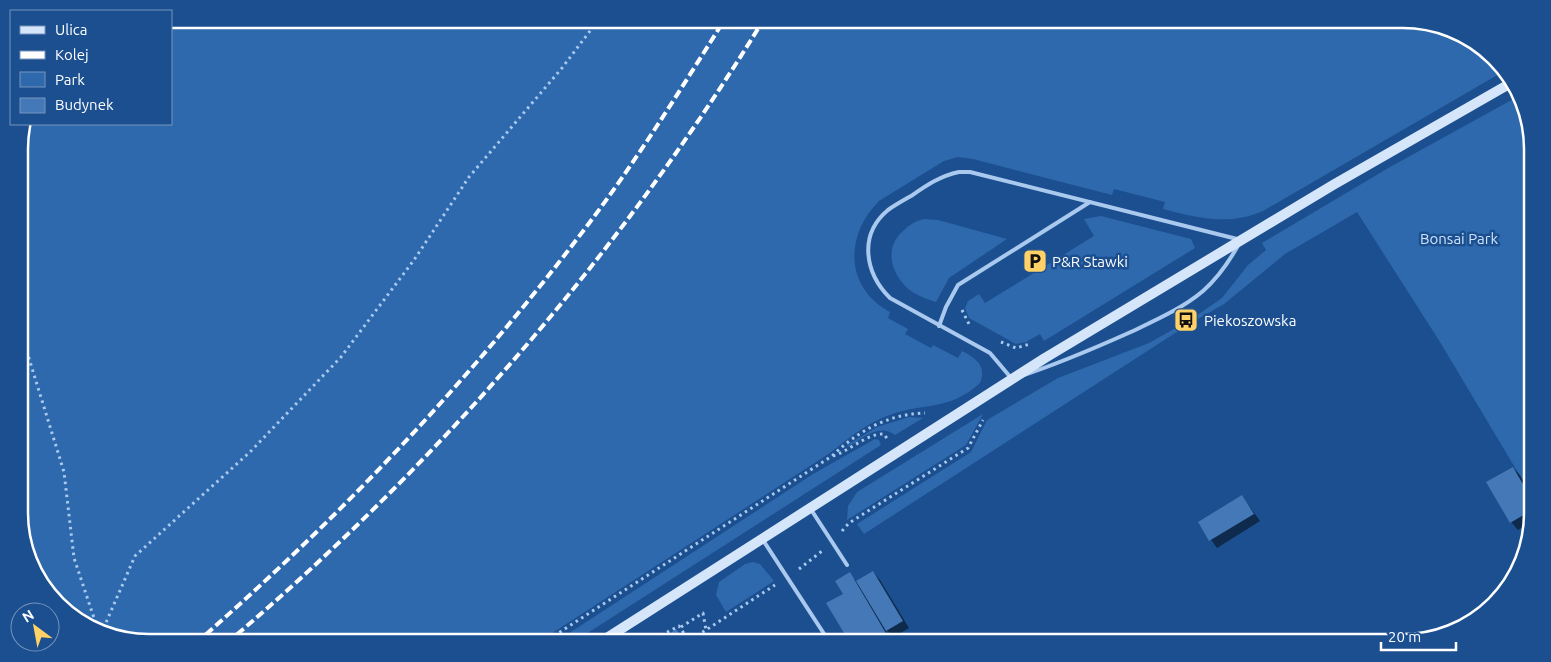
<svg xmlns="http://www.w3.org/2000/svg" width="1551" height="662" font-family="Ubuntu,sans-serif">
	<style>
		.green { fill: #2e69ad }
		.shadow { fill: #0007 }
		.building { fill: #4478b7 }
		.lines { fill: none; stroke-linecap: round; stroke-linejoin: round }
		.path { stroke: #a9c9ee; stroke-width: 3; stroke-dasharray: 2.5 4; stroke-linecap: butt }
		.lane { stroke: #a9c9ee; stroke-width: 4 }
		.secondary { stroke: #d6e6fa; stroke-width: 10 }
		.rail { stroke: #fff; stroke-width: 4; stroke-dasharray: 9 4; stroke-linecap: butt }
		.labels { text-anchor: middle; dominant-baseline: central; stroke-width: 5; stroke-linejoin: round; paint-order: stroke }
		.park-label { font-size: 15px; fill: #cfe3fa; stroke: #1b4f8f }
		.poi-label { font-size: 15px; fill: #fff; stroke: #1b4f8f; text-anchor: start }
		.rim { fill: none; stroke: #fff; stroke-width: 2.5 }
	</style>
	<rect width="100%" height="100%" fill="#1b4f8f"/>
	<g class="green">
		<path d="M 171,19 L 1402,19 L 1452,29 L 1506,70 L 1263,211 C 1229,226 1199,218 1163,209 L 1165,202 L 1114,189 L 1112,195 L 973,159 L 958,157 L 944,161 L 879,201 C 845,235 844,287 890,312 L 888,318 L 908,329 L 905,334 L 931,348 L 933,345 L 958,358 L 962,351 C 976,358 987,366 980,383 C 949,412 921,402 887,416 C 866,424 847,439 830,453 L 537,643 L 149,643 L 99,633 L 46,593 L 20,530 L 19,140 L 23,124 L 171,124 Z"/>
		<path d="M 1517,97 L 1531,132 L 1532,496 L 1440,342 L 1357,212 L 1285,254 L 1224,304 L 1198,319 L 1196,316 L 1222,298 L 1248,265 L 1266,250 L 1262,243 L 1390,167 Z"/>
		<path d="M 1101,216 L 1191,239 L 1195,248 L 1044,341 L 1040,334 L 1026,342 L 1016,344 L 969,318 L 965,308 L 968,301 L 979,294 L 985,303 L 1094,236 L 1084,219 Z"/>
		<path d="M 924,219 L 938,220 L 1007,239 L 949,278 L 936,302 C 929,300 921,297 914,293 C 894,280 882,252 901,233 C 908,226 914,221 924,219 Z"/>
		<path d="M 1181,325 L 1183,328 L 864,534 L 857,524 L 971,452 L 987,420 L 1058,378 L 1149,343 Z"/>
		<path d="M 983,414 L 966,445 L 847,520 L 848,506 L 857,492 Z"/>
		<path d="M 909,417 L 923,418 L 895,435 C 879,423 863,438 848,447 L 847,445 L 877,427 Z"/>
		<path d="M 875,439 L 879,440 L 881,445 L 572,643 L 554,643 L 813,474 Z"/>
		<path d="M 753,562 L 760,564 L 774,581 L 726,612 L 716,595 L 719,582 L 745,564 Z"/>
	</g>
	<g class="shadow">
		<path d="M 1327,19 L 1341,19 L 1331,24 Z"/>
		<path d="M 1513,468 L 1520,475 L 1532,497 L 1530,523 L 1518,530 L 1511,522 Z"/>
		<path d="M 1242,496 L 1260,521 L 1217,548 L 1199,523 Z"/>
		<path d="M 873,572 L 880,580 L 909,628 L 894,637 L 886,630 L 892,643 L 851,643 L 828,604 L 845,594 L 849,574 L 857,582 Z"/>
		<path d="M 676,631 L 681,637 L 670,643 L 665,638 Z"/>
	</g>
	<g class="building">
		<path d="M 1513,467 L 1532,500 L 1532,510 L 1510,523 L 1486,482 Z"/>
		<path d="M 1242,495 L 1254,514 L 1209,541 L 1198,522 Z"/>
		<path d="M 873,571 L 903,621 L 886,631 L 856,581 Z"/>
		<path d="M 850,572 L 887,635 L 873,643 L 850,643 L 826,603 L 843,594 L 835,581 Z"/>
		<path d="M 676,629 L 679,633 L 666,641 L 664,638 Z"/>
	</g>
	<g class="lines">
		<g class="path">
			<path d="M 962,310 L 969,324"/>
			<path d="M 19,326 L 64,472 L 74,558 L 99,633"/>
			<path d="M 1001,342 L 1016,348 L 1030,344"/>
			<path d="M 833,456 C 849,451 868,433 884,434 L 888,440"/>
			<path d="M 842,531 L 849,523 L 968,448 L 983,420"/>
			<path d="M 799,569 L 822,551"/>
			<path d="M 681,627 L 703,613 L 706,630"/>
			<path d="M 101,634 L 135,556 L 250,452 L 341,357 L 414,260 L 469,177 L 562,68 L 599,19"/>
			<path d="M 659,641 L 660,636 L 679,626 L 689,641"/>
			<path d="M 543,643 L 832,456 C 858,431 888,414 925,413"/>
			<path d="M 655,643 L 659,641 L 661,643"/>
			<path d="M 686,643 L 775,585"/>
		</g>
		<g class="lane">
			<path d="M 959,172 L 970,172 L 1241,240 C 1231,259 1220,276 1203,291 C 1183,308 1156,320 1133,331 C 1093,349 1053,366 1012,379 L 990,353 L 890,298 C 865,273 858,235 888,210 C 895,205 904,200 911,196 C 927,185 940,176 959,172 Z"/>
			<path d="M 939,326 L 946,307 L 958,285 L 1090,202"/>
			<path d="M 810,508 L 847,565"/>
			<path d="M 763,540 L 830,643"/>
		</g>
		<path class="secondary" d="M 599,643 L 1045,358 L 1333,185 L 1511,83"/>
		<g class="rail">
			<path d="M 196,643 C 344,514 472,378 590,222 C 639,157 682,87 725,19"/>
			<path d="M 227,643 C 436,466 621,253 764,19"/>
		</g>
	</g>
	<defs>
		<g id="parking-square" transform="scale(1.25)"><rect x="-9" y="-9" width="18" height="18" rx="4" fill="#ffd166" stroke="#1b4f8f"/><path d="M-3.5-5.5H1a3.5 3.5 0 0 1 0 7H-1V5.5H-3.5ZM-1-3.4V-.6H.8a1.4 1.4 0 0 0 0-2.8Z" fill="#111"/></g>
		<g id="bus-square" transform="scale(1.25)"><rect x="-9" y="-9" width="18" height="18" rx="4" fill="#ffd166" stroke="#1b4f8f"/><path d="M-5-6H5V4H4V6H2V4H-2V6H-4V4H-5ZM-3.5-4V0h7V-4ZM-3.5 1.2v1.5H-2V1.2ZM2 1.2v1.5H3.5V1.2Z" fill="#111"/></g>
	</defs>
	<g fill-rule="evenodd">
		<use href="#parking-square" x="1035" y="261"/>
		<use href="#bus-square" x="1186" y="320"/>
	</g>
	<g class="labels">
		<g class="park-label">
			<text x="1459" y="238">Bonsai Park</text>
		</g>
		<g class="poi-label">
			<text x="1052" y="261">P&amp;R Stawki</text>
			<text x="1204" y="320">Piekoszowska</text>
		</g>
	</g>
	<path d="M0 0H1551V662H0ZM149 28H1403A121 121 0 0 1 1524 149V513A121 121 0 0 1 1403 634H149A121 121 0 0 1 28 513V149A121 121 0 0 1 149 28Z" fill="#1b4f8f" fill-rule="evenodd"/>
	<path class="rim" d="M149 28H1403A121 121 0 0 1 1524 149V513A121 121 0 0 1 1403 634H149A121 121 0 0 1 28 513V149A121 121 0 0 1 149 28Z"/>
	<rect x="10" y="10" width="162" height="115" fill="#1b4f8f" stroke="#7695bc"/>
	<rect x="20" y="26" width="25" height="8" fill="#d6e6fa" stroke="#7695bc"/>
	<text x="55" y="35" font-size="15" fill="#ffffff">Ulica</text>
	<rect x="20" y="51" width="25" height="8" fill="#ffffff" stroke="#7695bc"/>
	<text x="55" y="60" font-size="15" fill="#ffffff">Kolej</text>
	<rect x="20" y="72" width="25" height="15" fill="#2e69ad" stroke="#7695bc"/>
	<text x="55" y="85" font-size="15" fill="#ffffff">Park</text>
	<rect x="20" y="98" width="25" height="15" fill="#4478b7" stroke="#7695bc"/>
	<text x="55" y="110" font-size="15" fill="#ffffff">Budynek</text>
	<g transform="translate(35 627) rotate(328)"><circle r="24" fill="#1b4f8f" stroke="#7695bc"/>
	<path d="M0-4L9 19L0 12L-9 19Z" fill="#ffd166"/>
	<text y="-8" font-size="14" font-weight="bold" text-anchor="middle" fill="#ffffff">N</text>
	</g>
	<path d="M1381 642v8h75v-8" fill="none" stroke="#ffffff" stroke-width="2.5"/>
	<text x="1388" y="642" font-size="15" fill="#ffffff" stroke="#1b4f8f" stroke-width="4" paint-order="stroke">20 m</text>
</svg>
